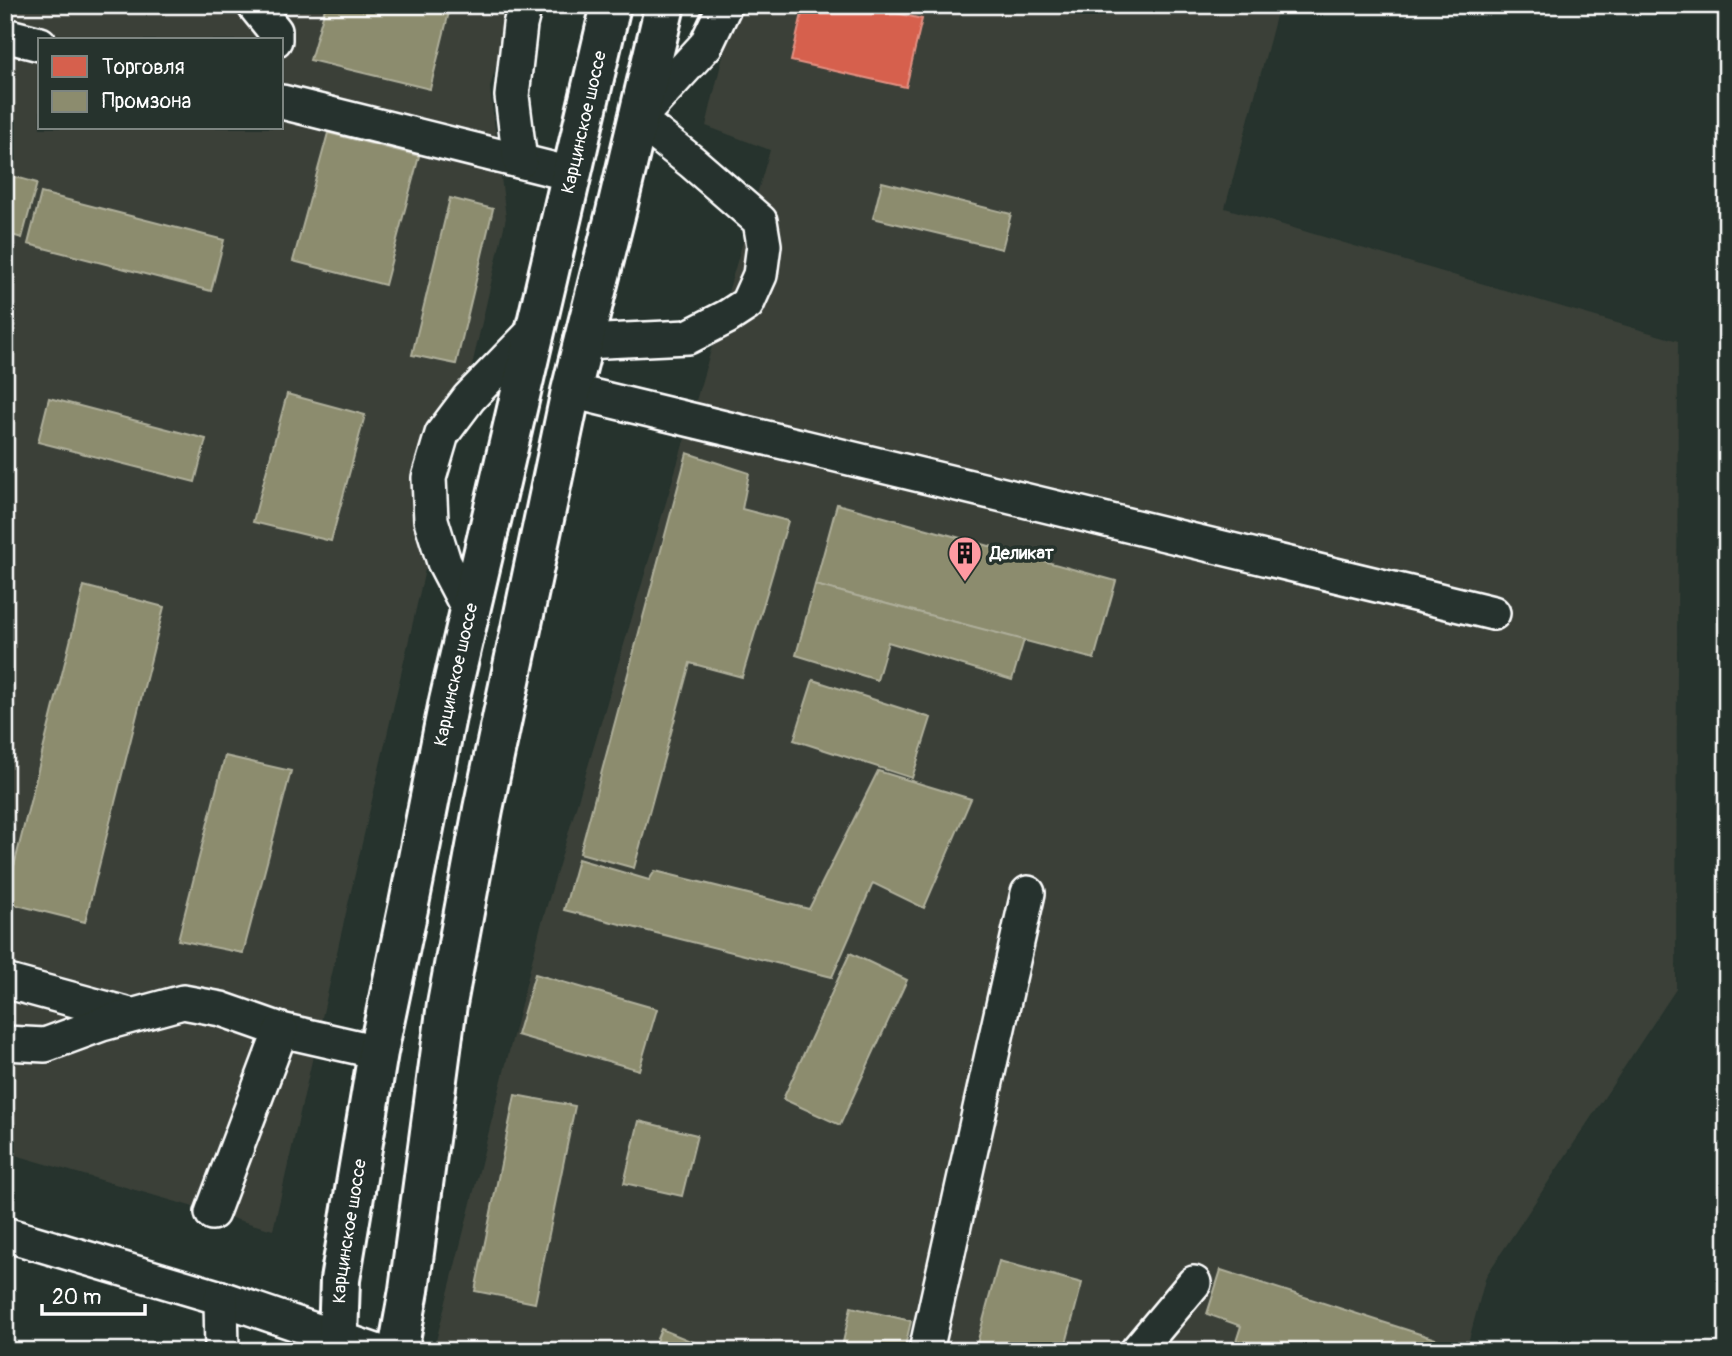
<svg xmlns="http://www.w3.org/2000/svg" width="1732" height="1356" font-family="Pangolin,sans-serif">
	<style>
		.built { fill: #3a4038; fill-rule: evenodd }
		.shops { fill: #d6604d; stroke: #e29082; stroke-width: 2 }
		.industry { fill: #8c8c6e; stroke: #aeae9a; stroke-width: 2 }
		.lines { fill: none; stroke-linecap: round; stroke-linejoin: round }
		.minor-casing { stroke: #fff; stroke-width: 38 }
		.major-casing { stroke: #fff; stroke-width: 44 }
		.minor { stroke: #26332d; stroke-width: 33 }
		.major { stroke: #26332d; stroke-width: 38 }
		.labels { text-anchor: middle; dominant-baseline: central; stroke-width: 7; stroke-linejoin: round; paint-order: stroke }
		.street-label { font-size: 18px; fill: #fff; stroke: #26332d }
		.poi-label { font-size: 18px; font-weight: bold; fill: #fff; stroke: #26332d; text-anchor: start }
	</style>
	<rect width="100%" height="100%" fill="#26332d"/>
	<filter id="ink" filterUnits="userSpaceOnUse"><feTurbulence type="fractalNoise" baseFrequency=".0143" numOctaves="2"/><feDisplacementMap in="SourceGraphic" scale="14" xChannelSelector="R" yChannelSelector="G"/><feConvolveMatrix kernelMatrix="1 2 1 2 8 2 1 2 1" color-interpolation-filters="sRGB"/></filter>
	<g filter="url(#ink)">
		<g class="built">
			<path d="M 5,5 L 512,5 L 490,88 L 506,218 L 273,1230 L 5,1152 ZM 40,40 L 282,40 L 282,128 L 40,128 Z"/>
			<path d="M 735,5 L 1279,5 L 1225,208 L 1678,341 L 1676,989 L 1486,1276 L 1466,1351 L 449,1351 L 435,1345 L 540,929 L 770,150 L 706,126 Z"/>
		</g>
		<path class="shops" d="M 804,5 L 862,5 L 922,19 L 906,87 L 791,61 Z"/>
		<g class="industry">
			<path d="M 326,5 L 441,5 L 450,8 L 430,89 L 310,60 Z"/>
			<path d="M 328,133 L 419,156 L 385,285 L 293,261 Z"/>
			<path d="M 5,174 L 37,183 L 22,238 L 5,233 Z"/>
			<path d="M 882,182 L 1011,214 L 1002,249 L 873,218 Z"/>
			<path d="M 41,193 L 224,240 L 211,291 L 28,244 Z"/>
			<path d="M 450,198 L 493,209 L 456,364 L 412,355 Z"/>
			<path d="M 287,394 L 365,415 L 331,541 L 253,522 Z"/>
			<path d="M 49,398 L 206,439 L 195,482 L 38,442 Z"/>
			<path d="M 687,453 L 749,473 L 742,509 L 788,521 L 742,677 L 690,663 L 634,868 L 580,853 Z"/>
			<path d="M 837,504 L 1116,581 L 1094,659 L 815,585 Z"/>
			<path d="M 815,585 L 1024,640 L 1012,680 L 888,642 L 877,680 L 796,655 Z"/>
			<path d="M 84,586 L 164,607 L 85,922 L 5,902 Z"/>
			<path d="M 813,680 L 931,718 L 912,778 L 794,740 Z"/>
			<path d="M 225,756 L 291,771 L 243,953 L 178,940 Z"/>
			<path d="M 878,771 L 971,799 L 924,908 L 873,883 L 832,977 L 564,910 L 578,859 L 649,880 L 655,871 L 809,909 Z"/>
			<path d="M 850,953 L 907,980 L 840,1125 L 783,1099 Z"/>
			<path d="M 535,974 L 657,1009 L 639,1070 L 517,1035 Z"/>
			<path d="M 515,1095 L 575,1106 L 535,1303 L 475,1291 Z"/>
			<path d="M 639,1121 L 697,1135 L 682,1196 L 624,1183 Z"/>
			<path d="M 999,1261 L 1082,1283 L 1064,1351 L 975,1351 Z"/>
			<path d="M 1221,1270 L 1454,1345 L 1452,1351 L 1320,1351 L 1306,1346 L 1305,1351 L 1233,1351 L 1241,1326 L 1207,1314 Z"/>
			<path d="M 851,1307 L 911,1321 L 904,1351 L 841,1351 Z"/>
			<path d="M 661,1329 L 698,1344 L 695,1351 L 652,1351 Z"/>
		</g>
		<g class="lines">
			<g class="minor-casing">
				<g id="minor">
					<path d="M 254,5 L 275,31 L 275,40"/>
					<path d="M 5,35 L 40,44"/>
					<path d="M 282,102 L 571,174"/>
					<path d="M 520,161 L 512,96 L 520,25 L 525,5"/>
					<path d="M 584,342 L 688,337 L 727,317 L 747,304 L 760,275 L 764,245 L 760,221 L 692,162 L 638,119 L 706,45 L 725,5"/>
					<path d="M 571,391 L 1493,613"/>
					<path d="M 470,612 L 444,562 L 431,520 L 429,478 L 442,434 L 469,398 L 535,330"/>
					<path d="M 5,981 L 130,1015"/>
					<path d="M 5,1043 L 45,1045 L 102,1024 L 183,1002 L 221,1009 L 281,1030 L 378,1052"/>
					<path d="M 212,1213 L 281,1030"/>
					<path d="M 5,1234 L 221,1298 L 376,1351"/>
					<path d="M 221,1298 L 222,1351"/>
					<path d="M 926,1351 L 1028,893"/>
					<path d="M 1137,1351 L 1194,1283"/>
				</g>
			</g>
			<g class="major-casing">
				<g id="major">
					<path id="s1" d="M 341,1351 L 338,1338 L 340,1280 L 378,1052 L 409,904 L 449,701 L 611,5"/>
					<path d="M 398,1351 L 409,1290 L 447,1004 L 483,809 L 571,391 L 616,212 L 665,5"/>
				</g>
			</g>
			<use href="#minor" class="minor"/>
			<use href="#major" class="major"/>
		</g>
	</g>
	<defs>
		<g id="building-pin" transform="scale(1.75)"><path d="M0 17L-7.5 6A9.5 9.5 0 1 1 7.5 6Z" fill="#ff9aa2" stroke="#26332d"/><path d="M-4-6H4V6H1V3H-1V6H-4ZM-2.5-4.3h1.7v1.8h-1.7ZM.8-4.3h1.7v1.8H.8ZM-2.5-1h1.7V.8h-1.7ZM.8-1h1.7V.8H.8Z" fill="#111"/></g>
	</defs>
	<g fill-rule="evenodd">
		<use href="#building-pin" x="965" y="553"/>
	</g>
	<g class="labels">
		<g class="street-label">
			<text stroke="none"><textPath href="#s1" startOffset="1255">Карцинское шоссе</textPath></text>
			<text stroke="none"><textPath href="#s1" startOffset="688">Карцинское шоссе</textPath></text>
			<text stroke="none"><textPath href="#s1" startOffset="121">Карцинское шоссе</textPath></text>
		</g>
		<g class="poi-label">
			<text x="990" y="553">Деликат</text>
		</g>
	</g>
	<rect width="1732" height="1356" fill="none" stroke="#26332d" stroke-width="28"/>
	<rect x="14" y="14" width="1704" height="1328" fill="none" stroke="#fff" stroke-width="2.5" filter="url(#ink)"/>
	<rect x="38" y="38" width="245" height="91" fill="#26332d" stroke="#7d8581" stroke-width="2"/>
	<rect x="52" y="56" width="35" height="21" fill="#d6604d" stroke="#7d8581" stroke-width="2"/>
	<text x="102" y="74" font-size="21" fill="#ffffff">Торговля</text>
	<rect x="52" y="91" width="35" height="21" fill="#8c8c6e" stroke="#7d8581" stroke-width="2"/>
	<text x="102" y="108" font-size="21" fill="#ffffff">Промзона</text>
	<path d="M42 1304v10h103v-10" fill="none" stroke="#ffffff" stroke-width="3.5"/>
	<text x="52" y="1304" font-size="21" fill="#ffffff" stroke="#26332d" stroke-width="5" paint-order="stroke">20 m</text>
</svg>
